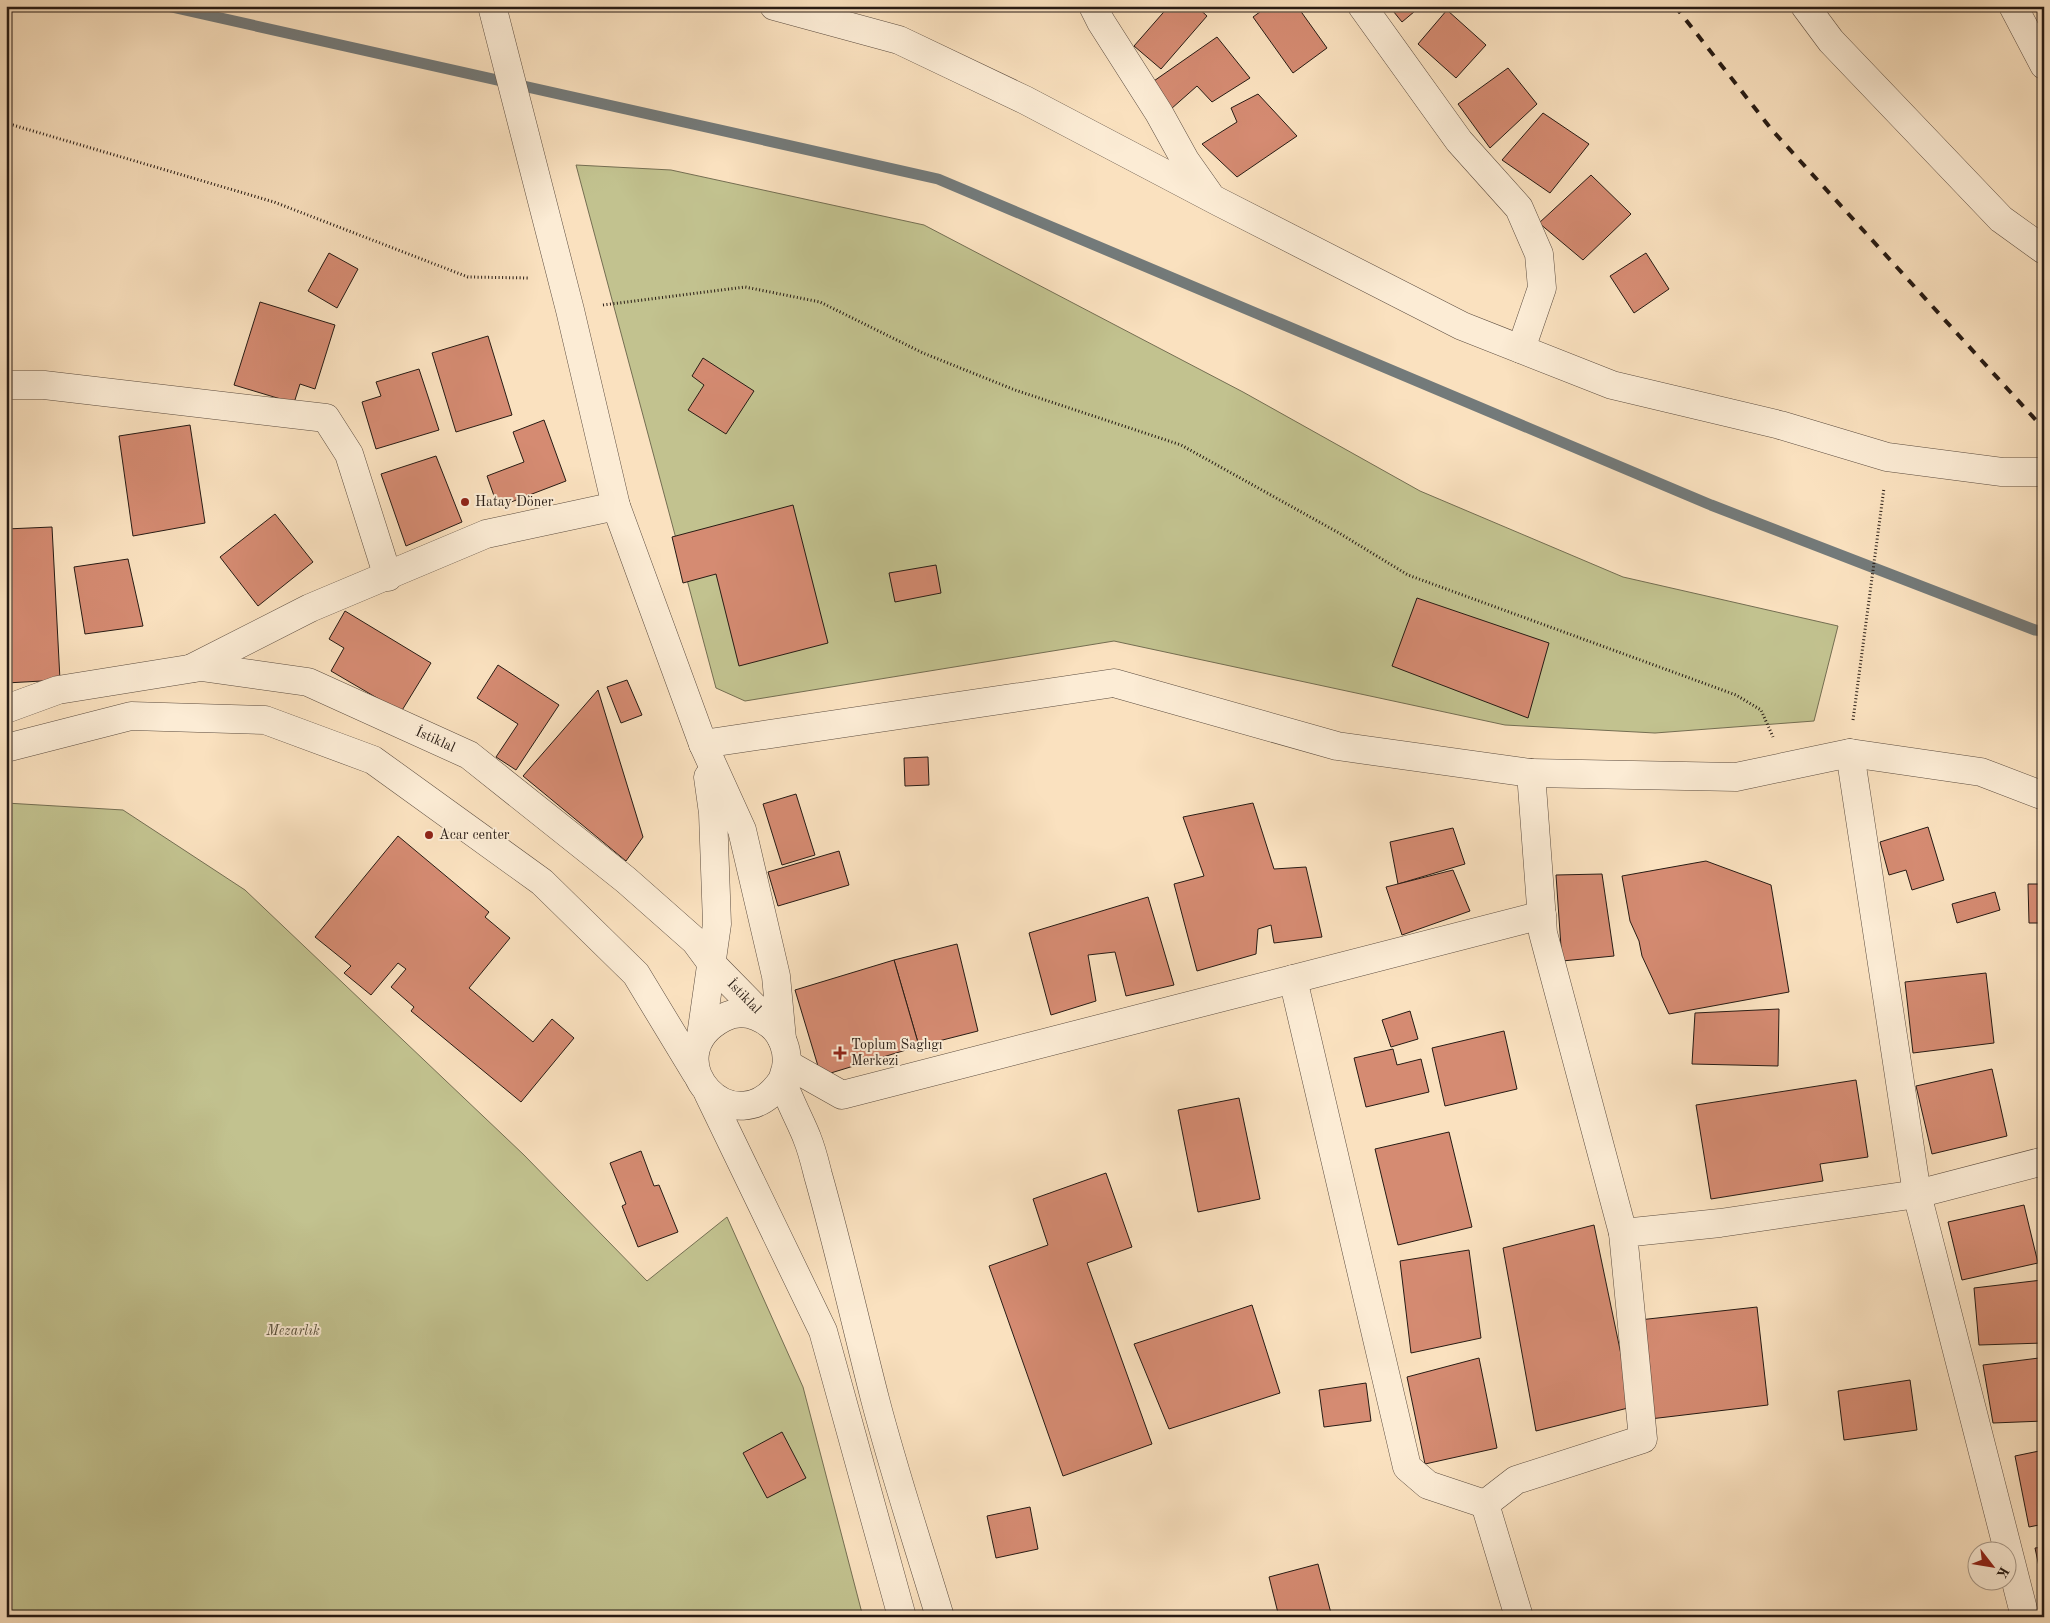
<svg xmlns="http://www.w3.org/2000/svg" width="2050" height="1623" font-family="'Old Standard TT',serif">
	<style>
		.green { fill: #c2c28f; stroke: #746e52 }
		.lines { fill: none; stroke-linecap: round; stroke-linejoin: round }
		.stream { stroke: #737a7a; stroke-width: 11 }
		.building { fill: #d58b72; stroke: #271b14 }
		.minor-casing { stroke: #5c4c3f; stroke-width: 29 }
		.tertiary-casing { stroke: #5c4c3f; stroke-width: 29 }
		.path { stroke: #271b14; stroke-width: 3; stroke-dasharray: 1 2.5; stroke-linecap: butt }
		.minor { stroke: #fcecd5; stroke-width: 28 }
		.tertiary { stroke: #fcecd5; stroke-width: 28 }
		.rail { stroke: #271b14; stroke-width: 4; stroke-dasharray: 9 9; stroke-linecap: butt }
		.poi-dot { fill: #8f2418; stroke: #fcecd5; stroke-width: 2 }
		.labels { text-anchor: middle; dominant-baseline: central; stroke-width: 4; stroke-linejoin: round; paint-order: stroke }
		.poi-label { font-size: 14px; fill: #271b14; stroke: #fcecd5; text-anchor: start }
		.street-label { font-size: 14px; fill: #271b14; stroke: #fcecd5 }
		.park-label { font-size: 14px; font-style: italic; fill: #564d39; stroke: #fcecd5 }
	</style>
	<rect width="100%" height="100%" fill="#fae1bf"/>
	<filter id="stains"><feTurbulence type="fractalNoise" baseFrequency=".004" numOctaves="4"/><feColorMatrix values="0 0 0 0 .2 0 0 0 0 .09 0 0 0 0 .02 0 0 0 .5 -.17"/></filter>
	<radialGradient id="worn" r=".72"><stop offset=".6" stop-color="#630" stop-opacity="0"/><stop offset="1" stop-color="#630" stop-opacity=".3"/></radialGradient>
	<g class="green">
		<path d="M 576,165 L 671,170 L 924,225 L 1243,392 L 1420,491 L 1623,577 L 1838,626 L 1814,721 L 1655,733 L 1505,725 L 1114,641 L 745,701 L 716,688 Z"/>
		<path d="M 6,803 L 123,810 L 245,890 L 524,1155 L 647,1281 L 727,1217 L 803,1387 L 863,1617 L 6,1617 Z"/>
	</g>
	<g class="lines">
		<path class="stream" d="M 167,6 L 938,179 L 1711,505 L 2035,630 L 2044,631"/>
	</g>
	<g class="building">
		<path d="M 1169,6 L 1196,6 L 1207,16 L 1161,69 L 1134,46 Z"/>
		<path d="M 1268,6 L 1297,6 L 1327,48 L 1293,73 L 1253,17 Z"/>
		<path d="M 1389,6 L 1421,6 L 1402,22 Z"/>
		<path d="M 1447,10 L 1486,45 L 1456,78 L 1418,44 Z"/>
		<path d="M 1217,37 L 1250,78 L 1212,102 L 1197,86 L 1171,109 L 1151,83 Z"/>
		<path d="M 1508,68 L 1537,104 L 1490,148 L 1458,104 Z"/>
		<path d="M 1258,94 L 1297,136 L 1237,177 L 1202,144 L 1237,122 L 1231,108 Z"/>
		<path d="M 1543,113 L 1589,144 L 1550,193 L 1502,160 Z"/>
		<path d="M 1591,175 L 1631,214 L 1583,260 L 1539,223 Z"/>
		<path d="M 329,253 L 358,269 L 337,308 L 308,291 Z"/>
		<path d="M 1646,253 L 1669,289 L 1634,313 L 1610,276 Z"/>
		<path d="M 260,302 L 335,325 L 315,389 L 300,384 L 294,403 L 234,385 Z"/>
		<path d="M 488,336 L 512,415 L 456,432 L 432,353 Z"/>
		<path d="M 703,358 L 754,391 L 726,434 L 688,410 L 704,385 L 692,376 Z"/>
		<path d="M 419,369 L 439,430 L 376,449 L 362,402 L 381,396 L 376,382 Z"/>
		<path d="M 544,420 L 566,481 L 498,507 L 487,476 L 524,462 L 513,432 Z"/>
		<path d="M 190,425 L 205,523 L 133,536 L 119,436 Z"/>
		<path d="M 436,456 L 462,522 L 406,546 L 381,474 Z"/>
		<path d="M 793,505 L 828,643 L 739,666 L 716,574 L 683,583 L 672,537 Z"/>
		<path d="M 275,514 L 313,562 L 258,606 L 220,557 Z"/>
		<path d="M 52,527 L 60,680 L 6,683 L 6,529 Z"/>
		<path d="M 128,559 L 143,626 L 85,634 L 74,567 Z"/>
		<path d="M 936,565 L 941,593 L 895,602 L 889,573 Z"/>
		<path d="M 1417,598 L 1549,643 L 1528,718 L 1392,666 Z"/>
		<path d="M 345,611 L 431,663 L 401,712 L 331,671 L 344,648 L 329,639 Z"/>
		<path d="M 498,665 L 559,705 L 516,770 L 496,757 L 518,724 L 477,698 Z"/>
		<path d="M 627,680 L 642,715 L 621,723 L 607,687 Z"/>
		<path d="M 598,690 L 643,837 L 626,861 L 523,776 Z"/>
		<path d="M 928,757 L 929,785 L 905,786 L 904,758 Z"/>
		<path d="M 796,794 L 815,855 L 782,865 L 763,804 Z"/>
		<path d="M 1253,803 L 1274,869 L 1306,867 L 1322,937 L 1274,943 L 1271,925 L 1258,929 L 1256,954 L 1197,971 L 1174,884 L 1204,876 L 1183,817 Z"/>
		<path d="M 1928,827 L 1944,880 L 1912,890 L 1906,870 L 1889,875 L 1880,842 Z"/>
		<path d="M 1453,828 L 1465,864 L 1398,884 L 1390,842 Z"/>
		<path d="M 398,836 L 489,912 L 485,917 L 510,938 L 469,988 L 533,1042 L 552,1019 L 574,1038 L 521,1102 L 411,1011 L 414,1007 L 391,987 L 406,969 L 398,963 L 371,995 L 344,973 L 351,966 L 315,937 Z"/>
		<path d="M 839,851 L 849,885 L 778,906 L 768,872 Z"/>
		<path d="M 1706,861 L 1771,885 L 1789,992 L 1669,1014 L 1642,956 L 1639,941 L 1630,921 L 1622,876 Z"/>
		<path d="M 1453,870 L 1470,911 L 1402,935 L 1386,887 Z"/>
		<path d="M 1602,874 L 1614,956 L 1562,961 L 1556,875 Z"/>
		<path d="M 2028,884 L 2044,884 L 2044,960 L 2041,960 L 2040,923 L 2029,923 Z"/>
		<path d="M 1995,892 L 2000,910 L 1957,923 L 1952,904 Z"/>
		<path d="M 1148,897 L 1174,985 L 1126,996 L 1115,952 L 1088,955 L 1096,1001 L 1051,1015 L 1029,933 Z"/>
		<path d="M 957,944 L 978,1031 L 919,1046 L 894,960 Z"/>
		<path d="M 894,960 L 919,1046 L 821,1076 L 795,990 Z"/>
		<path d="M 1986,973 L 1994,1043 L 1913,1053 L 1905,982 Z"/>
		<path d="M 1779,1009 L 1778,1066 L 1692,1064 L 1695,1013 Z"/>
		<path d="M 1410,1011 L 1418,1039 L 1391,1047 L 1382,1020 Z"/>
		<path d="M 1504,1031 L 1517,1089 L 1445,1106 L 1432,1048 Z"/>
		<path d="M 1393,1049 L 1397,1065 L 1421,1059 L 1429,1092 L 1366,1107 L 1354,1058 Z"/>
		<path d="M 1992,1069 L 2007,1136 L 1932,1154 L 1916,1086 Z"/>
		<path d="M 1856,1080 L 1868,1157 L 1820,1164 L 1823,1181 L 1711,1199 L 1696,1105 Z"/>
		<path d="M 1239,1098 L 1260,1199 L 1198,1212 L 1178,1110 Z"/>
		<path d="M 1449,1132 L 1472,1227 L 1398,1245 L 1375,1149 Z"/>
		<path d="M 641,1151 L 654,1186 L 659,1185 L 678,1232 L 638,1247 L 622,1206 L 626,1204 L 610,1163 Z"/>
		<path d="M 1106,1173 L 1132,1247 L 1087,1263 L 1152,1444 L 1063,1476 L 989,1266 L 1048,1245 L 1033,1199 Z"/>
		<path d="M 2024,1205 L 2038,1263 L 1962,1280 L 1948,1222 Z"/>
		<path d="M 1594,1225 L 1632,1407 L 1536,1431 L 1503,1248 Z"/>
		<path d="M 1469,1250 L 1481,1338 L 1411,1353 L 1400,1261 Z"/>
		<path d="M 2042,1280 L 2044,1343 L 1979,1345 L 1974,1288 Z"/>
		<path d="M 1252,1305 L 1280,1393 L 1169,1429 L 1134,1344 Z"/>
		<path d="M 1757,1307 L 1768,1405 L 1650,1419 L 1639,1320 Z"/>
		<path d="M 1479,1358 L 1497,1448 L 1425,1464 L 1407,1377 Z"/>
		<path d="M 2039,1358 L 2044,1376 L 2044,1421 L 1993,1423 L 1983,1365 Z"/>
		<path d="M 1910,1380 L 1917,1430 L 1844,1440 L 1838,1391 Z"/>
		<path d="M 1366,1383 L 1371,1421 L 1324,1427 L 1319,1390 Z"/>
		<path d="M 782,1432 L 806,1478 L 767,1498 L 743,1453 Z"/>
		<path d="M 2044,1450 L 2044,1524 L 2029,1527 L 2015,1456 Z"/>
		<path d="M 1030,1507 L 1038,1549 L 996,1558 L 987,1516 Z"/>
		<path d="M 2044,1547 L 2044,1590 L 2035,1548 Z"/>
		<path d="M 1318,1564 L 1332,1617 L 1279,1617 L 1269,1577 Z"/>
	</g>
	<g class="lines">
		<g class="minor-casing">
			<g id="minor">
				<path d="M 774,6 L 899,40 L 1025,100 L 1219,202 L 1462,326 L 1612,385 L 1780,425 L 1887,457 L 2002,472 L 2044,472"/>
				<path d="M 1093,6 L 1101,22 L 1159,113 L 1185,160 L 1209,194"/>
				<path d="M 1362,6 L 1459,141 L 1519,208 L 1539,254 L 1542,288 L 1521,349"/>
				<path d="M 1805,6 L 1831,41 L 2001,219 L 2044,250"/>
				<path d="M 2013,6 L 2044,65"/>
				<path d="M 6,385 L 44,385 L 326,418 L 349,454 L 388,577"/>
				<path d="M 703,744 L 1114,683 L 1337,746 L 1531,773 L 1736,777 L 1850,753 L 1981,772 L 2044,796"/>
				<path d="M 1850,753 L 1917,1194 L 2025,1617"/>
				<path d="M 1531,773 L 1543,933 L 1623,1233"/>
				<path d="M 1293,979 L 1407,1467 L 1428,1485 L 1485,1504"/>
				<path d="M 787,1064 L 842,1095 L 1542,915"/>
				<path d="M 1519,1617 L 1485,1504 L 1516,1480 L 1643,1439 L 1623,1233 L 1720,1223 L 1917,1194 L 2044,1161"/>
			</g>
		</g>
		<g class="tertiary-casing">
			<g id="tertiary">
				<path d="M 492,6 L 570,310 L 616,506 L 703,744 L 742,830 L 776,976 L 782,1039"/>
				<path d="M 192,668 L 310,608 L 486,534 L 616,506"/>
				<path id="s1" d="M 6,709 L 58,690 L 201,667 L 308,682 L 469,755 L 626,880 L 695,941 L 712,964 L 773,1026"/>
				<path d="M 6,748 L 131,716 L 265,720 L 373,760 L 542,882 L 636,974 L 696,1073"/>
				<path d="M 701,1036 L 717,924 L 713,813 L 708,777"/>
				<path d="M 783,1079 C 735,1152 650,1057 723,1018 C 739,1009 757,1014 771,1025 C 782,1034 789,1052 786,1067 C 786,1070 783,1075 783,1079 C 783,1089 803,1126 807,1138 C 812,1150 815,1163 818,1175 C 839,1249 856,1325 875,1399 C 894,1472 918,1544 940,1617"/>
				<path d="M 708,1093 L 823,1331 L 902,1617"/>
			</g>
		</g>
		<g class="path">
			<path d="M 6,123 L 274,202 L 468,277 L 529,278"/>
			<path d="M 603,305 L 745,287 L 820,302 L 923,353 L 1015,390 L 1181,445 L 1339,533 L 1408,575 L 1736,695 L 1761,710 L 1773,737"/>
			<path d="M 1853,720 L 1884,488"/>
		</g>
		<use href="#minor" class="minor"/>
		<use href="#tertiary" class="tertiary"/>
		<path class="rail" d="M 1675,6 L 1772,130 L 2044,429"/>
	</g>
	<g class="poi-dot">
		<circle cx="465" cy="502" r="5"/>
		<circle cx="429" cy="835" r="5"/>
		<path d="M837.5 1045.5h5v5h5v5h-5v5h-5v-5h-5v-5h5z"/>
	</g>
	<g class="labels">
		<g class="poi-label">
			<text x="475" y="502">Hatay Döner</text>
			<text x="439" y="835">Acar center</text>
			<text x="851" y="1045">Toplum Saglıgı<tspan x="851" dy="16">Merkezi</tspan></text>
		</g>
		<g class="street-label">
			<text stroke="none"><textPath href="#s1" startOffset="448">İstiklal</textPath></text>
			<text stroke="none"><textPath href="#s1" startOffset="852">İstiklal</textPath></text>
		</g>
		<g class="park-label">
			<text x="293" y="1331">Mezarlık</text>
		</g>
	</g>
	<rect width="2050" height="1623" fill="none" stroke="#fae1bf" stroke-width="25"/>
	<rect x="8" y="8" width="2035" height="1608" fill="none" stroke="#271b14" stroke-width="2.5"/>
	<rect x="12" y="12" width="2025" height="1598" fill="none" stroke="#271b14"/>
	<g transform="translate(1992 1566) rotate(121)"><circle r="24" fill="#fcecd5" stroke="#a79888"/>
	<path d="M0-4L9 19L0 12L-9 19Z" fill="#8f2418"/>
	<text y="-8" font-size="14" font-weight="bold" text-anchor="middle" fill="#271b14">K</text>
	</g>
	<rect width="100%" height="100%" filter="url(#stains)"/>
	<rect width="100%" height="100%" fill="url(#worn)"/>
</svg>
